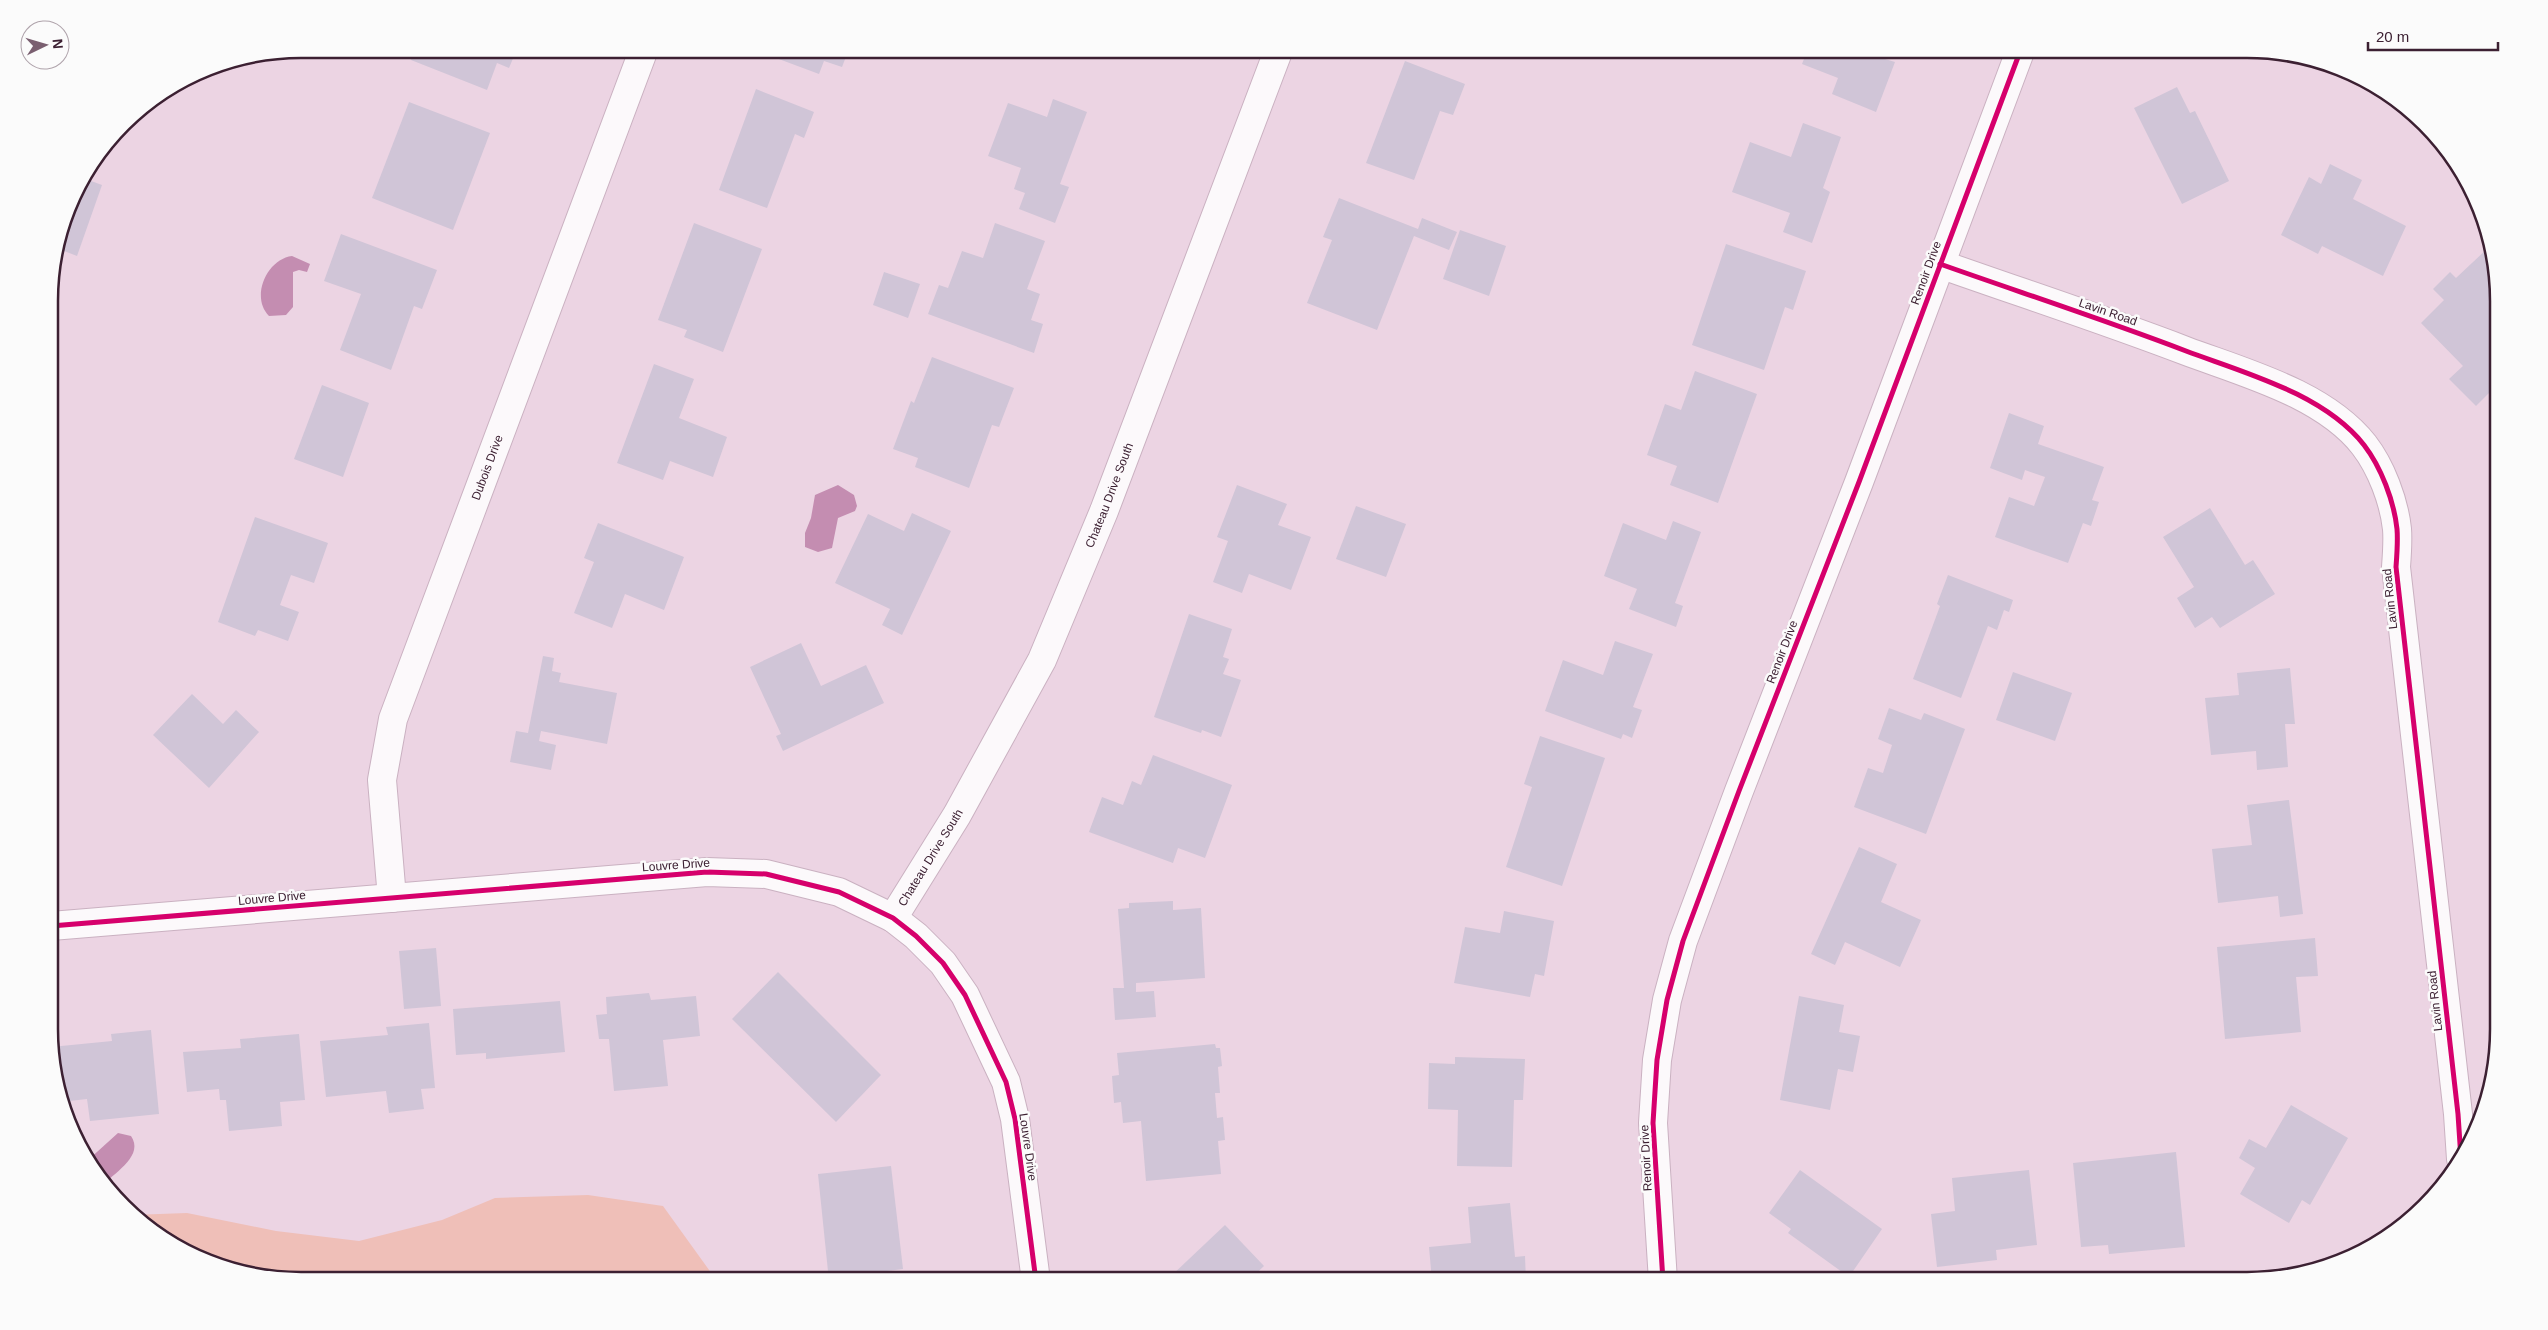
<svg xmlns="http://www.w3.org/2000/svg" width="2548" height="1330" font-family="Helvetica,sans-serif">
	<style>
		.green { fill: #efbfb8 }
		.water { fill: #c48db1 }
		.building { fill: #d0c5d7 }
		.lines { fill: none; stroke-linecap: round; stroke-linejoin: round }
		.minor-casing { stroke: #cab1c1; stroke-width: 30 }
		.minor { stroke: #fcf9fb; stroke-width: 28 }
		.cycleway-casing { stroke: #fbfbfb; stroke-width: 8 }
		.cycleway { stroke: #d6006c; stroke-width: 5 }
		.labels { text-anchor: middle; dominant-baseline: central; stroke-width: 5; stroke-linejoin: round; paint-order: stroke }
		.street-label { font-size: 12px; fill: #3c2032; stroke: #fbfbfb }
		.rim { fill: none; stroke: #3c2032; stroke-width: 2.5 }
	</style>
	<rect width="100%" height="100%" fill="#ecd4e3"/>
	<path class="green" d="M 588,1195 L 663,1206 L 717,1281 L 300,1281 L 236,1273 L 189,1255 L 131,1215 L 187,1213 L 276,1231 L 359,1241 L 442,1220 L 495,1198 Z"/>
	<g class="water">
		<path d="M 292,256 L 310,264 L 307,272 L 299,270 L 293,272 L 293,307 L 286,315 L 269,316 C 250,297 267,259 292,256 Z"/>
		<path d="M 838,485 L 854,495 L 857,506 L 855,511 L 838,518 L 832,548 L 818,552 L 805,547 L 805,533 L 811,518 L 815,495 Z"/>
		<path d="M 118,1133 L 131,1136 C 144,1155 117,1171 104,1184 L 87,1161 Z"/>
	</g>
	<g class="building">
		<path d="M 415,49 L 517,49 L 509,68 L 497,63 L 487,90 L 411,60 Z"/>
		<path d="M 761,49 L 849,49 L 842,67 L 824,61 L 819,74 L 760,52 Z"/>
		<path d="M 1088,49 L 1116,49 L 1113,58 Z"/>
		<path d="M 1808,49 L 1889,49 L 1885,59 L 1895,62 L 1876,112 L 1832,94 L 1838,78 L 1802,64 Z"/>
		<path d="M 1405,61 L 1465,84 L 1453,115 L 1440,111 L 1414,180 L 1366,163 Z"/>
		<path d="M 2177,87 L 2190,113 L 2195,111 L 2229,181 L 2182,204 L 2134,108 Z"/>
		<path d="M 756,89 L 814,112 L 804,138 L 795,134 L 767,208 L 719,190 Z"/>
		<path d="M 1053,99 L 1087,112 L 1060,184 L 1069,187 L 1055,223 L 1019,209 L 1025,193 L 1014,189 L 1021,168 L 988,156 L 1008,103 L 1047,117 Z"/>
		<path d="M 409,102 L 490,133 L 453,230 L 372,198 Z"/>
		<path d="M 1803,123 L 1841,137 L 1823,188 L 1830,192 L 1812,243 L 1783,232 L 1790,213 L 1732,192 L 1750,142 L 1791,157 Z"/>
		<path d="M 2330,164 L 2362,180 L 2353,199 L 2406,226 L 2383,276 L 2322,246 L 2318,254 L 2281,235 L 2309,177 L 2321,184 Z"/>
		<path d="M 83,178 L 102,185 L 77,256 L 59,249 L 75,189 Z"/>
		<path d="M 1339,198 L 1418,229 L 1422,218 L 1457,232 L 1449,250 L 1414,236 L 1377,330 L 1307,303 L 1332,240 L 1323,237 Z"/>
		<path d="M 694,223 L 762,249 L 723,352 L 684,337 L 687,330 L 658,320 Z"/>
		<path d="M 995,223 L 1045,241 L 1027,289 L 1040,294 L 1031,320 L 1043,324 L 1034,353 L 928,314 L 939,285 L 948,288 L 962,251 L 983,258 Z"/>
		<path d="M 1460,230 L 1506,246 L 1489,296 L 1443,279 Z"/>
		<path d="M 341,234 L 437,270 L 422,309 L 414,306 L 391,370 L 340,350 L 361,294 L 324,281 Z"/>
		<path d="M 1726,244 L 1806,271 L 1793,310 L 1785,307 L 1764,370 L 1692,345 Z"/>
		<path d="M 2488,248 L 2493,253 L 2497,268 L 2497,385 L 2476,406 L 2449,379 L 2463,366 L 2421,323 L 2444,300 L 2433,289 L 2450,272 L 2456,278 Z"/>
		<path d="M 884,272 L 920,284 L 908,318 L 873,305 Z"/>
		<path d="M 932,357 L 1014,388 L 999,427 L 992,425 L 969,488 L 915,467 L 918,458 L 893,449 L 911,401 L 914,403 Z"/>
		<path d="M 654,364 L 694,379 L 679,418 L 727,437 L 713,477 L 670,461 L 663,480 L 617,463 Z"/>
		<path d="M 1695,371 L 1757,394 L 1718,503 L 1670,485 L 1677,466 L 1647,455 L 1665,404 L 1681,410 Z"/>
		<path d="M 322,385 L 369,403 L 343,477 L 294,459 Z"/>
		<path d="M 2009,413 L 2044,426 L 2038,444 L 2104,467 L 2092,500 L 2099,502 L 2091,526 L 2083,523 L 2068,563 L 1995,537 L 2009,497 L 2034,506 L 2045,477 L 2025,470 L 2022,480 L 1990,468 Z"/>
		<path d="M 1237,485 L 1287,504 L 1278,525 L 1311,537 L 1291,590 L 1249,574 L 1242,593 L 1213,582 L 1228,541 L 1217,537 Z"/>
		<path d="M 1356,506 L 1406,524 L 1386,577 L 1336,559 Z"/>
		<path d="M 2210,508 L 2245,565 L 2253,560 L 2275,594 L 2220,628 L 2212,617 L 2195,628 L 2177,598 L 2194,587 L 2163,537 Z"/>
		<path d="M 912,513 L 951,531 L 902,635 L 882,625 L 890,609 L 835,583 L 868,514 L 904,531 Z"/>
		<path d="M 255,517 L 328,543 L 314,583 L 291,575 L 280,605 L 299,612 L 288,641 L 258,630 L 255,636 L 218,622 Z"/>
		<path d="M 1673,521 L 1701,532 L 1675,603 L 1683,606 L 1676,627 L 1629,609 L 1637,589 L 1604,576 L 1623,523 L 1666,540 Z"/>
		<path d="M 598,523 L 684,557 L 664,610 L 625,594 L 612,628 L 574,613 L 594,562 L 584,558 Z"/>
		<path d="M 1948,575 L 2013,600 L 2009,612 L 2004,610 L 1997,630 L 1988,626 L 1961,698 L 1913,679 L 1940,606 L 1937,604 Z"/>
		<path d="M 1189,614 L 1232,629 L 1223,657 L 1229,659 L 1223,674 L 1241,680 L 1221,737 L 1202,730 L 1201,733 L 1154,717 Z"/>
		<path d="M 1615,641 L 1653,654 L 1633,707 L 1642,710 L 1632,738 L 1623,734 L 1621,739 L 1545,711 L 1563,660 L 1603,675 Z"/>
		<path d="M 801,643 L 821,686 L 866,665 L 884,703 L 783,751 L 776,736 L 781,734 L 750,667 Z"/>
		<path d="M 543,656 L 554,658 L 552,671 L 561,673 L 559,682 L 617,693 L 607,744 L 541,731 L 539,741 L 556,745 L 551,770 L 510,762 L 516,731 L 528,733 Z"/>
		<path d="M 2290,668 L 2295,724 L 2285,724 L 2288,767 L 2257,770 L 2256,751 L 2211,755 L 2205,698 L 2239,695 L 2237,673 Z"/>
		<path d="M 2013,672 L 2072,693 L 2055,741 L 1996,720 Z"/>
		<path d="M 192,694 L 223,724 L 236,710 L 259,732 L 209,788 L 153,735 Z"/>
		<path d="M 1889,708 L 1921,720 L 1924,713 L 1965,729 L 1926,834 L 1854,807 L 1868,768 L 1883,773 L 1892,745 L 1878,739 Z"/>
		<path d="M 1540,736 L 1605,758 L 1562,886 L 1506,867 L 1532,787 L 1524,784 Z"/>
		<path d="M 1153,755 L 1232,785 L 1205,858 L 1178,848 L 1173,863 L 1089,832 L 1102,797 L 1123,805 L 1132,781 L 1141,785 Z"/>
		<path d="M 2289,800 L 2303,914 L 2280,917 L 2278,896 L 2218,903 L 2212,849 L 2252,845 L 2247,805 Z"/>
		<path d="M 1859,847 L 1897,864 L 1881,902 L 1921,920 L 1900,967 L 1845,942 L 1835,965 L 1811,954 Z"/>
		<path d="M 1173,901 L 1173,910 L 1201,908 L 1205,978 L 1136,983 L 1136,992 L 1154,991 L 1156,1017 L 1115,1020 L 1113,988 L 1124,988 L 1118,909 L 1129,908 L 1129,903 Z"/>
		<path d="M 1504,911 L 1554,921 L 1544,976 L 1535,974 L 1530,997 L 1454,983 L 1465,927 L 1500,933 Z"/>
		<path d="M 2315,938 L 2318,976 L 2296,977 L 2301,1032 L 2225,1039 L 2217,947 Z"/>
		<path d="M 436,948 L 441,1006 L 404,1009 L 399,951 Z"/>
		<path d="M 778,972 L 881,1075 L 836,1122 L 732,1019 Z"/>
		<path d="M 649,993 L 651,1000 L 696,996 L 700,1036 L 663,1040 L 668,1086 L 614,1091 L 609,1039 L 599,1039 L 596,1015 L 607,1014 L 606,997 Z"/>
		<path d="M 1799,996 L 1844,1005 L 1839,1032 L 1860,1036 L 1853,1072 L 1838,1069 L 1830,1110 L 1780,1100 Z"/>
		<path d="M 560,1001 L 565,1052 L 486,1059 L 486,1053 L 456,1055 L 453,1009 Z"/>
		<path d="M 429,1023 L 435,1088 L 421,1089 L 424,1109 L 389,1113 L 386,1091 L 326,1097 L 320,1041 L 388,1035 L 386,1027 Z"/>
		<path d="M 151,1030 L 159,1114 L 90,1121 L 87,1099 L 61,1102 L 51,1063 L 51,1047 L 112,1041 L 111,1034 Z"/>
		<path d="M 299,1034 L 305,1100 L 280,1102 L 282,1126 L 229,1131 L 226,1100 L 220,1100 L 219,1089 L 187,1092 L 183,1052 L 241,1048 L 240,1039 Z"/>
		<path d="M 1215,1044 L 1216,1048 L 1220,1048 L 1222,1066 L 1218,1067 L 1220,1093 L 1215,1093 L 1217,1118 L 1223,1117 L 1225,1140 L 1218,1141 L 1221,1174 L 1146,1181 L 1141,1121 L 1123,1123 L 1121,1102 L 1114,1103 L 1112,1076 L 1119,1075 L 1117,1053 Z"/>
		<path d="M 1455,1057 L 1525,1059 L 1523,1100 L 1514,1100 L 1512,1167 L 1457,1166 L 1458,1110 L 1428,1109 L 1429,1063 L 1455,1064 Z"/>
		<path d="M 2291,1105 L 2348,1138 L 2310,1205 L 2302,1200 L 2289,1223 L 2240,1194 L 2255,1168 L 2239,1158 L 2249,1139 L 2266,1148 Z"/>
		<path d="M 2176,1152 L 2185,1247 L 2109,1254 L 2108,1245 L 2081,1247 L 2073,1163 Z"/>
		<path d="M 891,1166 L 903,1269 L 871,1273 L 872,1280 L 829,1281 L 818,1174 Z"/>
		<path d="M 1800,1170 L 1882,1229 L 1849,1277 L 1788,1233 L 1791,1229 L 1769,1213 Z"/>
		<path d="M 2029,1170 L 2037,1245 L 1996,1250 L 1997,1260 L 1937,1267 L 1931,1214 L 1955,1211 L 1952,1178 Z"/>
		<path d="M 1510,1203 L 1515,1257 L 1525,1256 L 1526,1281 L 1432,1281 L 1429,1247 L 1471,1243 L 1468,1207 Z"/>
		<path d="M 1225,1225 L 1264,1266 L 1248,1281 L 1172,1281 L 1169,1278 Z"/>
	</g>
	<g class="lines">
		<g class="minor-casing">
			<g id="minor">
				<path d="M 1940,264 C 2022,293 2105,320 2186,351 C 2245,373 2324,394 2364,445 C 2381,467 2394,501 2397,529 C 2398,541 2397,554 2396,567 L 2458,1114 L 2461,1159"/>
				<path id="s1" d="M 392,898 L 382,780 L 393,719 L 644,49"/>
				<path id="s2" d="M 893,918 L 957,815 L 1042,660 L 1104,511 L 1279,49"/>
				<path d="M 51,926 L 707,872 L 766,874 L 839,892 L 893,918 L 916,936 L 943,963 L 965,995 L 1006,1082 L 1015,1119 L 1036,1281"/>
				<path d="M 1663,1281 L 1653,1123 L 1657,1060 L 1667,1000 L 1683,941 L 1739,791 L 1859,482 L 2021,49"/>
			</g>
		</g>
		<use href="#minor" class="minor"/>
		<g class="cycleway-casing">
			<g id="cycleway">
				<path d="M 1940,264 C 2022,293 2105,320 2186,351 C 2245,373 2324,394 2364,445 C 2381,467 2394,501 2397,529 C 2398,541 2397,554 2396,567 L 2458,1114 L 2461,1159"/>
				<path d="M 51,926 L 707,872 L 766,874 L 839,892 L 893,918 L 916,936 L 943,963 L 965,995 L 1006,1082 L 1015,1119 L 1036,1281"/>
				<path d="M 1663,1281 L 1653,1123 L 1657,1060 L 1667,1000 L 1683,941 L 1739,791 L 1859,482 L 2021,49"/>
			</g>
		</g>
		<use href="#cycleway" class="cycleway"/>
	</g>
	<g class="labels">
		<g class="street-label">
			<text transform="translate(1926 273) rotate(-70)">Renoir Drive</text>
			<text transform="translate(2108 312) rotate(19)">Lavin Road</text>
			<text stroke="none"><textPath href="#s1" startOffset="449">Dubois Drive</textPath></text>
			<text stroke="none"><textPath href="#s2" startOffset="476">Chateau Drive South</textPath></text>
			<text transform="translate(2390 599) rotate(-96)">Lavin Road</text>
			<text transform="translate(1782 652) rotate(-69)">Renoir Drive</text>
			<text stroke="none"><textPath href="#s2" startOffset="71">Chateau Drive South</textPath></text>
			<text transform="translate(676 865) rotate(-4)">Louvre Drive</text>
			<text transform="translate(272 898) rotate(-5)">Louvre Drive</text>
			<text transform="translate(2435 1001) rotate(-96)">Lavin Road</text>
			<text transform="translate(1028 1147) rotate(82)">Louvre Drive</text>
			<text transform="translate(1646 1158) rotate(-93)">Renoir Drive</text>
		</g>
	</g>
	<path d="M0 0H2548V1330H0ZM301 58H2247A243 243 0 0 1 2490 301V1029A243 243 0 0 1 2247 1272H301A243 243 0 0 1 58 1029V301A243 243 0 0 1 301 58Z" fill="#fbfbfb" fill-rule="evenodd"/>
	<path class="rim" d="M301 58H2247A243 243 0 0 1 2490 301V1029A243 243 0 0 1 2247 1272H301A243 243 0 0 1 58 1029V301A243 243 0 0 1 301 58Z"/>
	<g transform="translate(45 45) rotate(85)"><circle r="24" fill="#fbfbfb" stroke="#afa3ab"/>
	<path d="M0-4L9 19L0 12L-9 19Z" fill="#7a5f70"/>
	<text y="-8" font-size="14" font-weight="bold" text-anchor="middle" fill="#3c2032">N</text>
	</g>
	<path d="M2368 42v8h130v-8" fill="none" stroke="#3c2032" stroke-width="2.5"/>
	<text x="2376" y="42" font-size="15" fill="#3c2032" stroke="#fbfbfb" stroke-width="4" paint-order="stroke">20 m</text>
</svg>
